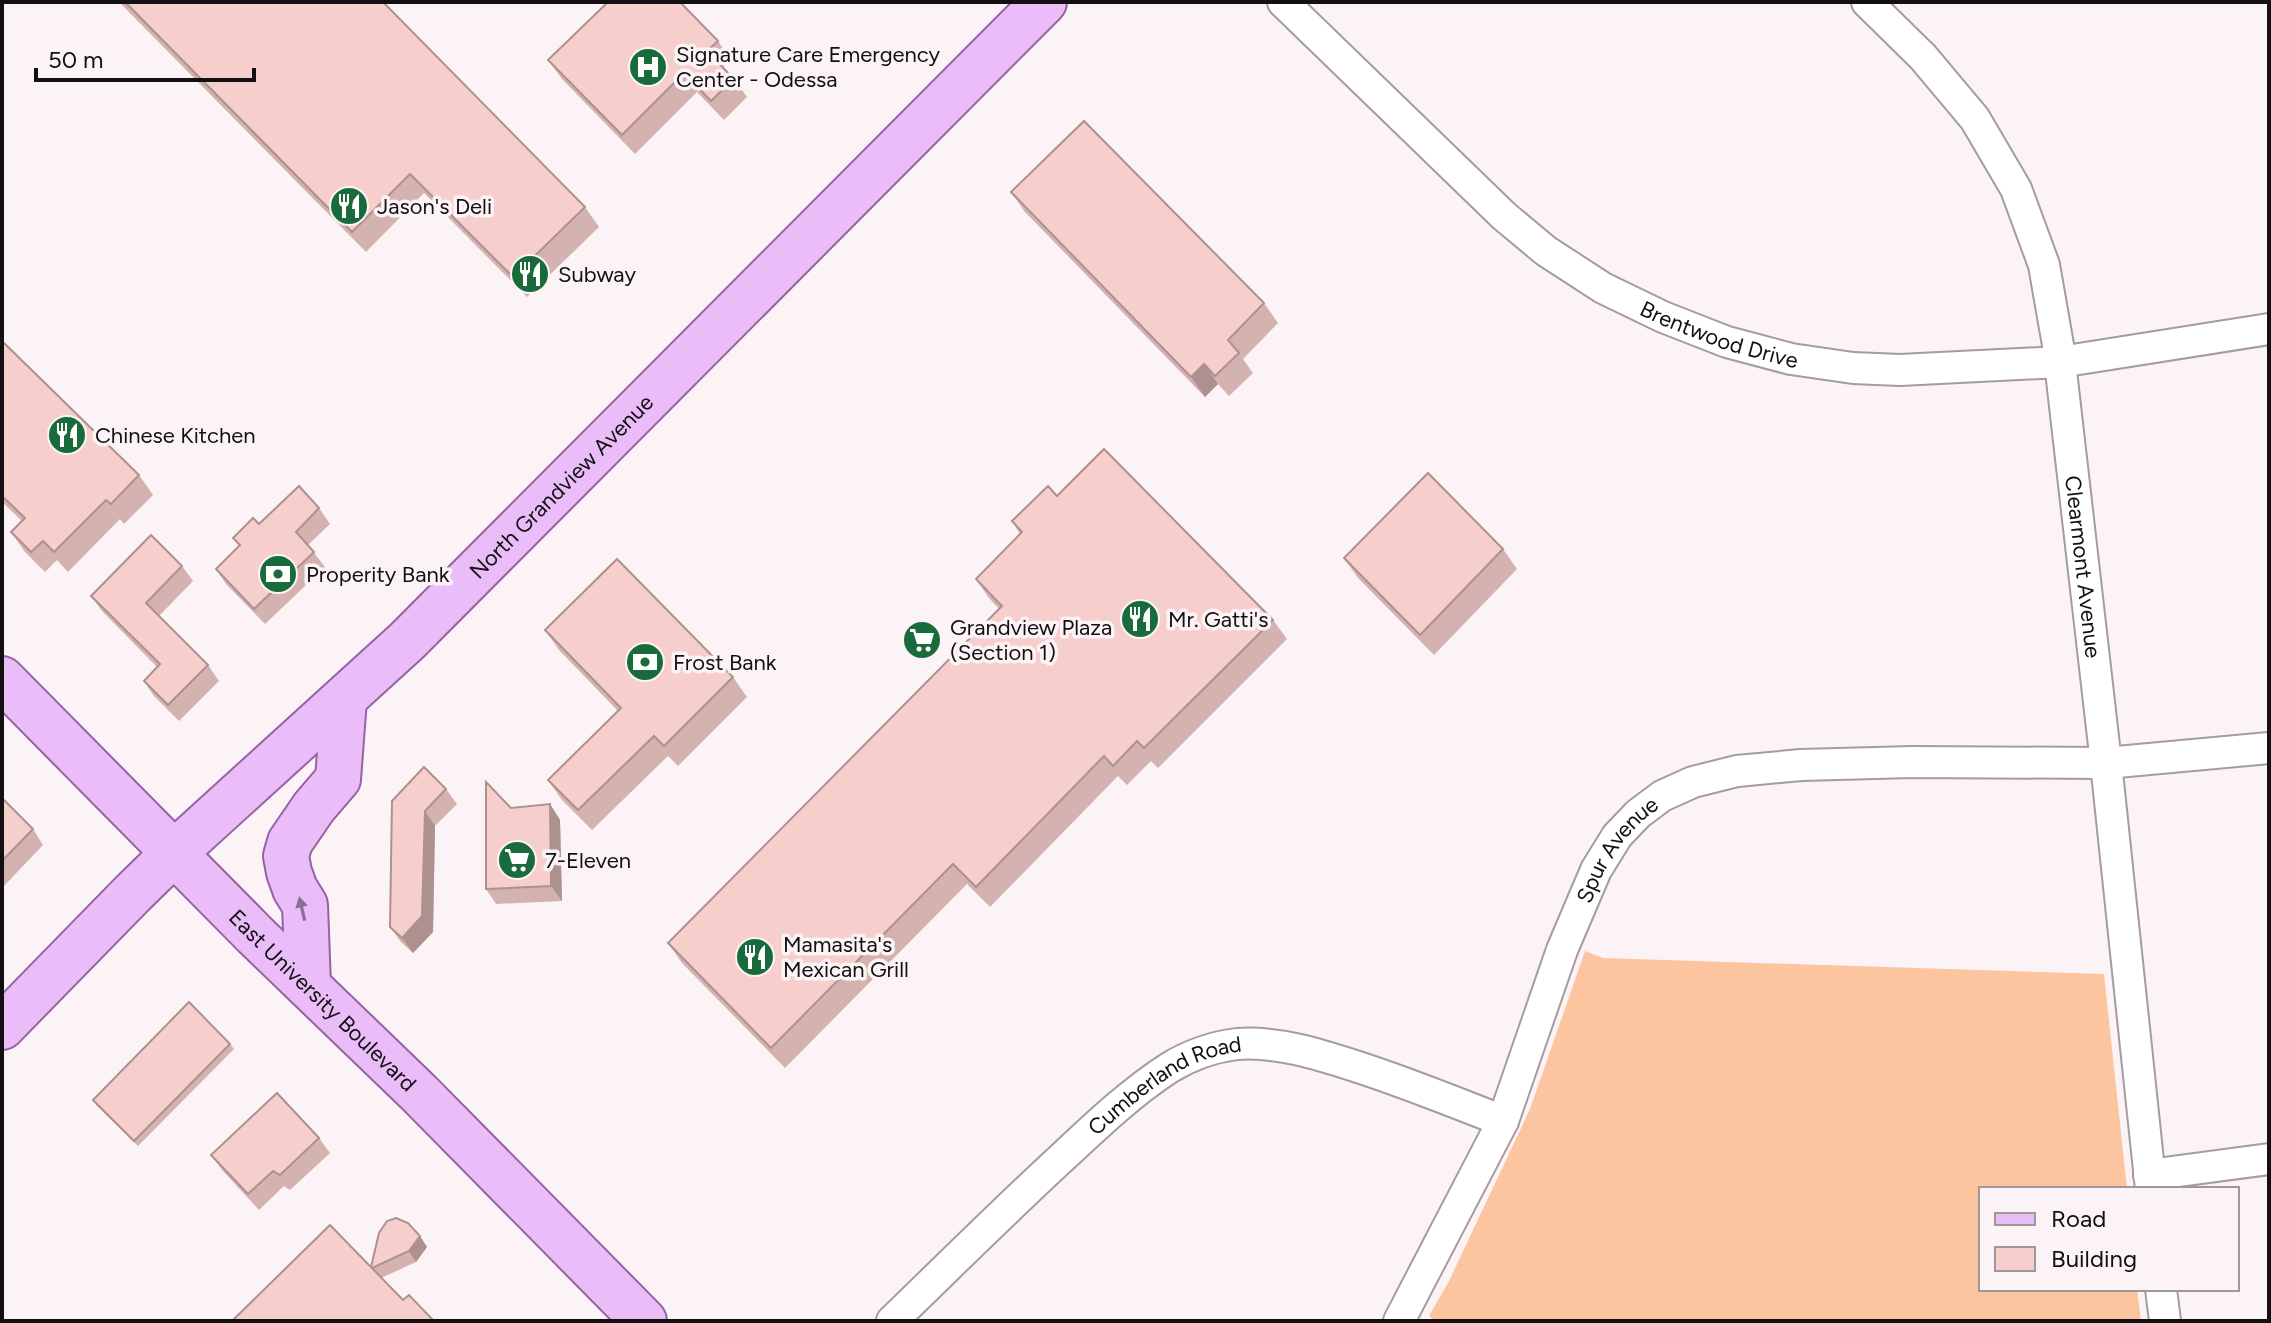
<svg xmlns="http://www.w3.org/2000/svg" width="2271" height="1323" font-family="Figtree,sans-serif">
	<style>
		.grass { fill: #fdc59f }
		.lines { fill: none; stroke-linecap: round; stroke-linejoin: round }
		.street-casing { stroke: #a49c9f; stroke-width: 34 }
		.primary-casing { stroke: #9563a5; stroke-width: 48 }
		.street { stroke: #fff; stroke-width: 30 }
		.primary { stroke: #eabcf8; stroke-width: 44 }
		.wall { fill: #d4b2af }
		.shaded-wall { fill: #ac918f }
		.building { fill: #f6cfcc; stroke: #ac918f; stroke-width: 2 }
		.oneway { fill: #896f90 }
		.labels { text-anchor: middle; dominant-baseline: central; stroke-width: 7; stroke-linejoin: round; paint-order: stroke }
		.poi-label { font-size: 22px; fill: #121011; stroke: #fcf3f6; text-anchor: start }
		.street-label { font-size: 22px; fill: #121011; stroke: #fcf3f6 }
	</style>
	<rect width="100%" height="100%" fill="#fcf3f6"/>
	<path class="grass" d="M 1585,951 L 1603,958 L 2104,974 L 2127,1189 L 1981,1189 L 1981,1289 L 2137,1289 L 2141,1321 L 1435,1321 L 1429,1316 L 1449,1281 L 1530,1109 Z"/>
	<g class="lines">
		<g class="street-casing">
			<g id="street">
				<path id="s1" d="M 1283,2 L 1504,216 L 1546,251 L 1603,288 L 1663,317 L 1727,342 L 1791,359 L 1853,368 L 1900,370 L 2060,362 L 2269,329"/>
				<path id="s2" d="M 1867,2 L 1923,57 L 1975,119 L 2016,189 L 2044,265 L 2058,345 L 2106,763 L 2151,1189"/>
				<path d="M 2149,1175 L 2269,1159"/>
				<path d="M 2161,1289 L 2165,1321"/>
				<path id="s3" d="M 892,1321 C 950,1265 1007,1208 1067,1153 C 1099,1123 1132,1092 1169,1068 C 1190,1055 1213,1047 1237,1044 C 1277,1041 1318,1054 1355,1066 C 1405,1082 1454,1102 1503,1121"/>
				<path id="s4" d="M 1399,1321 L 1503,1121 L 1562,950 L 1596,870 L 1617,836 L 1638,814 L 1662,796 L 1693,782 L 1737,771 L 1801,765 L 1912,762 L 2106,763 L 2269,748"/>
			</g>
		</g>
		<g class="primary-casing">
			<g id="primary">
				<path id="s5" d="M 2,679 L 255,935 L 419,1093 L 644,1321"/>
				<path d="M 308,986 L 305,905 L 295,889 L 289,872 L 286,856 L 290,842 L 314,807 L 338,779 L 344,699"/>
				<path id="s6" d="M 2,1027 L 133,893 L 174,853 L 407,641 L 1044,2"/>
			</g>
		</g>
		<use href="#street" class="street"/>
		<use href="#primary" class="primary"/>
	</g>
	<g class="wall">
		<path d="M 119,2 L 383,2 L 585,207 L 599,227 L 527,297 L 424,193 L 366,252 Z"/>
		<path d="M 718,41 L 731,60 L 723,67 L 734,79 L 747,97 L 724,120 L 697,92 L 635,154 L 562,79 L 548,60 Z"/>
		<path d="M 1011,192 L 1264,303 L 1278,323 L 1243,359 L 1253,373 L 1229,396 L 1218,384 L 1205,397 L 1025,212 Z"/>
		<path d="M 2,341 L 139,475 L 153,495 L 124,524 L 120,519 L 68,572 L 57,560 L 45,572 L 25,552 L 11,532 L 22,521 L 2,502 Z"/>
		<path d="M 1057,496 L 1273,620 L 1287,639 L 1158,768 L 1151,761 L 1127,785 L 1118,776 L 990,907 L 967,884 L 785,1068 L 682,963 L 668,943 L 999,609 L 989,598 L 976,579 L 1020,534 L 1012,521 Z"/>
		<path d="M 319,508 L 330,524 L 308,545 L 325,567 L 265,624 L 226,584 L 216,569 L 239,546 L 233,538 L 259,524 Z"/>
		<path d="M 1503,549 L 1517,569 L 1434,655 L 1358,578 L 1344,558 Z"/>
		<path d="M 182,566 L 193,581 L 159,616 L 208,665 L 219,681 L 179,721 L 154,696 L 144,681 L 157,667 L 102,611 L 91,596 Z"/>
		<path d="M 545,630 L 733,677 L 747,697 L 678,766 L 668,756 L 592,830 L 562,800 L 548,780 L 618,711 L 559,650 Z"/>
		<path d="M 446,789 L 457,804 L 435,826 L 433,932 L 413,953 L 401,942 L 390,927 L 392,801 Z"/>
		<path d="M 2,798 L 33,829 L 43,845 L 2,888 Z"/>
		<path d="M 550,804 L 560,820 L 562,901 L 496,904 L 486,889 Z"/>
		<path d="M 230,1044 L 234,1049 L 138,1146 L 96,1105 L 93,1100 Z"/>
		<path d="M 319,1138 L 330,1153 L 290,1190 L 284,1186 L 259,1210 L 222,1170 L 211,1155 Z"/>
		<path d="M 420,1236 L 427,1247 L 416,1262 L 381,1278 L 403,1300 L 232,1321 L 371,1267 Z"/>
	</g>
	<g class="shaded-wall">
		<path d="M 1204,364 L 1218,384 L 1205,397 L 1191,377 Z"/>
		<path d="M 550,804 L 560,820 L 562,901 L 551,886 Z"/>
		<path d="M 425,811 L 435,826 L 433,932 L 413,953 L 402,938 Z"/>
		<path d="M 420,1236 L 427,1247 L 416,1262 L 409,1251 Z"/>
	</g>
	<g class="building">
		<path d="M 125,2 L 383,2 L 585,207 L 513,277 L 410,174 L 352,232 Z"/>
		<path d="M 608,2 L 680,2 L 718,41 L 707,51 L 734,79 L 711,101 L 684,73 L 622,135 L 548,60 Z"/>
		<path d="M 1084,121 L 1264,303 L 1228,340 L 1239,353 L 1215,376 L 1204,364 L 1191,377 L 1011,192 Z"/>
		<path d="M 2,341 L 139,475 L 111,504 L 106,500 L 54,552 L 43,541 L 31,552 L 11,532 L 25,518 L 2,496 Z"/>
		<path d="M 1104,449 L 1273,620 L 1144,748 L 1137,741 L 1113,766 L 1104,756 L 976,887 L 953,864 L 771,1048 L 668,943 L 1002,606 L 976,579 L 1022,532 L 1012,521 L 1048,486 L 1057,496 Z"/>
		<path d="M 1428,473 L 1503,549 L 1420,635 L 1344,558 Z"/>
		<path d="M 299,486 L 319,508 L 296,532 L 314,552 L 254,609 L 216,569 L 240,545 L 233,538 L 253,518 L 259,524 Z"/>
		<path d="M 151,535 L 182,566 L 146,603 L 208,665 L 168,705 L 144,681 L 160,664 L 91,596 Z"/>
		<path d="M 617,559 L 733,677 L 664,746 L 654,736 L 578,810 L 548,780 L 621,708 L 545,630 Z"/>
		<path d="M 424,767 L 446,789 L 425,811 L 422,916 L 402,938 L 390,927 L 392,801 Z"/>
		<path d="M 486,782 L 511,808 L 550,804 L 551,886 L 486,889 Z"/>
		<path d="M 2,798 L 33,829 L 2,861 Z"/>
		<path d="M 189,1002 L 230,1044 L 134,1141 L 93,1100 Z"/>
		<path d="M 277,1093 L 319,1138 L 280,1175 L 273,1171 L 248,1194 L 211,1155 Z"/>
		<path d="M 396,1218 L 408,1223 L 420,1236 L 409,1251 L 372,1268 L 371,1267 L 379,1233 L 387,1221 Z"/>
		<path d="M 330,1225 L 403,1300 L 409,1295 L 434,1321 L 232,1321 Z"/>
	</g>
	<defs><path id="oneway-solid" d="M-6-.8H1V-3.2L6.5 0L1 3.2V.8H-6Z" transform="scale(2)"/></defs>
	<use class="oneway" href="#oneway-solid" transform="translate(302 909) rotate(-103)"/>
	<defs>
		<g id="hospital-disc" transform="scale(2)"><circle r="9.5" fill="#196b3b" stroke="#fcf3f6"/><path d="M-5-5h3v3.5h4V-5h3V5h-3V1.5h-4V5h-3Z" fill="#fff"/></g>
		<g id="restaurant-disc" transform="scale(2)"><circle r="9.5" fill="#196b3b" stroke="#fcf3f6"/><path d="M-5-6h1v4h1v-4h1v4h1v-4h1v5L-1.5 .5V6h-2V.5L-5-1ZM5-6V6H3V1.5H1.5Q1.5-4 5-6Z" fill="#fff"/></g>
		<g id="bank-disc" transform="scale(2)"><circle r="9.5" fill="#196b3b" stroke="#fcf3f6"/><path d="M-6-4H6V4H-6ZM0-2.3a2.3 2.3 0 1 0 0 4.6a2.3 2.3 0 1 0 0-4.6Z" fill="#fff"/></g>
		<g id="supermarket-disc" transform="scale(2)"><circle r="9.5" fill="#196b3b" stroke="#fcf3f6"/><path d="M-6-5.5h2.5l.6 2H6L4.5 2H-2.5L-4.4-4H-6ZM-1.5 3.2a1.3 1.3 0 1 0 .1 0ZM3 3.2a1.3 1.3 0 1 0 .1 0Z" fill="#fff"/></g>
	</defs>
	<g fill-rule="evenodd">
		<use href="#hospital-disc" x="648" y="67"/>
		<use href="#restaurant-disc" x="349" y="206"/>
		<use href="#restaurant-disc" x="530" y="274"/>
		<use href="#restaurant-disc" x="67" y="435"/>
		<use href="#bank-disc" x="278" y="574"/>
		<use href="#restaurant-disc" x="1140" y="619"/>
		<use href="#supermarket-disc" x="922" y="640"/>
		<use href="#bank-disc" x="645" y="662"/>
		<use href="#supermarket-disc" x="517" y="860"/>
		<use href="#restaurant-disc" x="755" y="957"/>
	</g>
	<g class="labels">
		<g class="poi-label">
			<text x="676" y="54">Signature Care Emergency<tspan x="676" dy="25">Center - Odessa</tspan></text>
			<text x="377" y="206">Jason's Deli</text>
			<text x="558" y="274">Subway</text>
			<text x="95" y="435">Chinese Kitchen</text>
			<text x="306" y="574">Properity Bank</text>
			<text x="1168" y="619">Mr. Gatti's</text>
			<text x="950" y="627">Grandview Plaza<tspan x="950" dy="25">(Section 1)</tspan></text>
			<text x="673" y="662">Frost Bank</text>
			<text x="545" y="860">7-Eleven</text>
			<text x="783" y="944">Mamasita's<tspan x="783" dy="25">Mexican Grill</tspan></text>
		</g>
		<g class="street-label">
			<text stroke="none"><textPath href="#s1" startOffset="556">Brentwood Drive</textPath></text>
			<text stroke="none"><textPath href="#s6" startOffset="778">North Grandview Avenue</textPath></text>
			<text stroke="none"><textPath href="#s2" startOffset="626">Clearmont Avenue</textPath></text>
			<text stroke="none"><textPath href="#s4" startOffset="522">Spur Avenue</textPath></text>
			<text stroke="none"><textPath href="#s5" startOffset="454">East University Boulevard</textPath></text>
			<text stroke="none"><textPath href="#s3" startOffset="364">Cumberland Road</textPath></text>
		</g>
	</g>
	<rect width="2271" height="1323" fill="none" stroke="#121011" stroke-width="8"/>
	<rect x="1979" y="1187" width="260" height="104" fill="#fcf3f6" stroke="#9e989a" stroke-width="2"/>
	<rect x="1995" y="1213" width="40" height="12" fill="#eabcf8" stroke="#9e989a" stroke-width="2"/>
	<text x="2051" y="1227" font-size="24" fill="#121011">Road</text>
	<rect x="1995" y="1247" width="40" height="24" fill="#f6cfcc" stroke="#9e989a" stroke-width="2"/>
	<text x="2051" y="1267" font-size="24" fill="#121011">Building</text>
	<path d="M36 68v12h218v-12" fill="none" stroke="#121011" stroke-width="4"/>
	<text x="48" y="68" font-size="24" fill="#121011" stroke="#fcf3f6" stroke-width="6" paint-order="stroke">50 m</text>
</svg>
